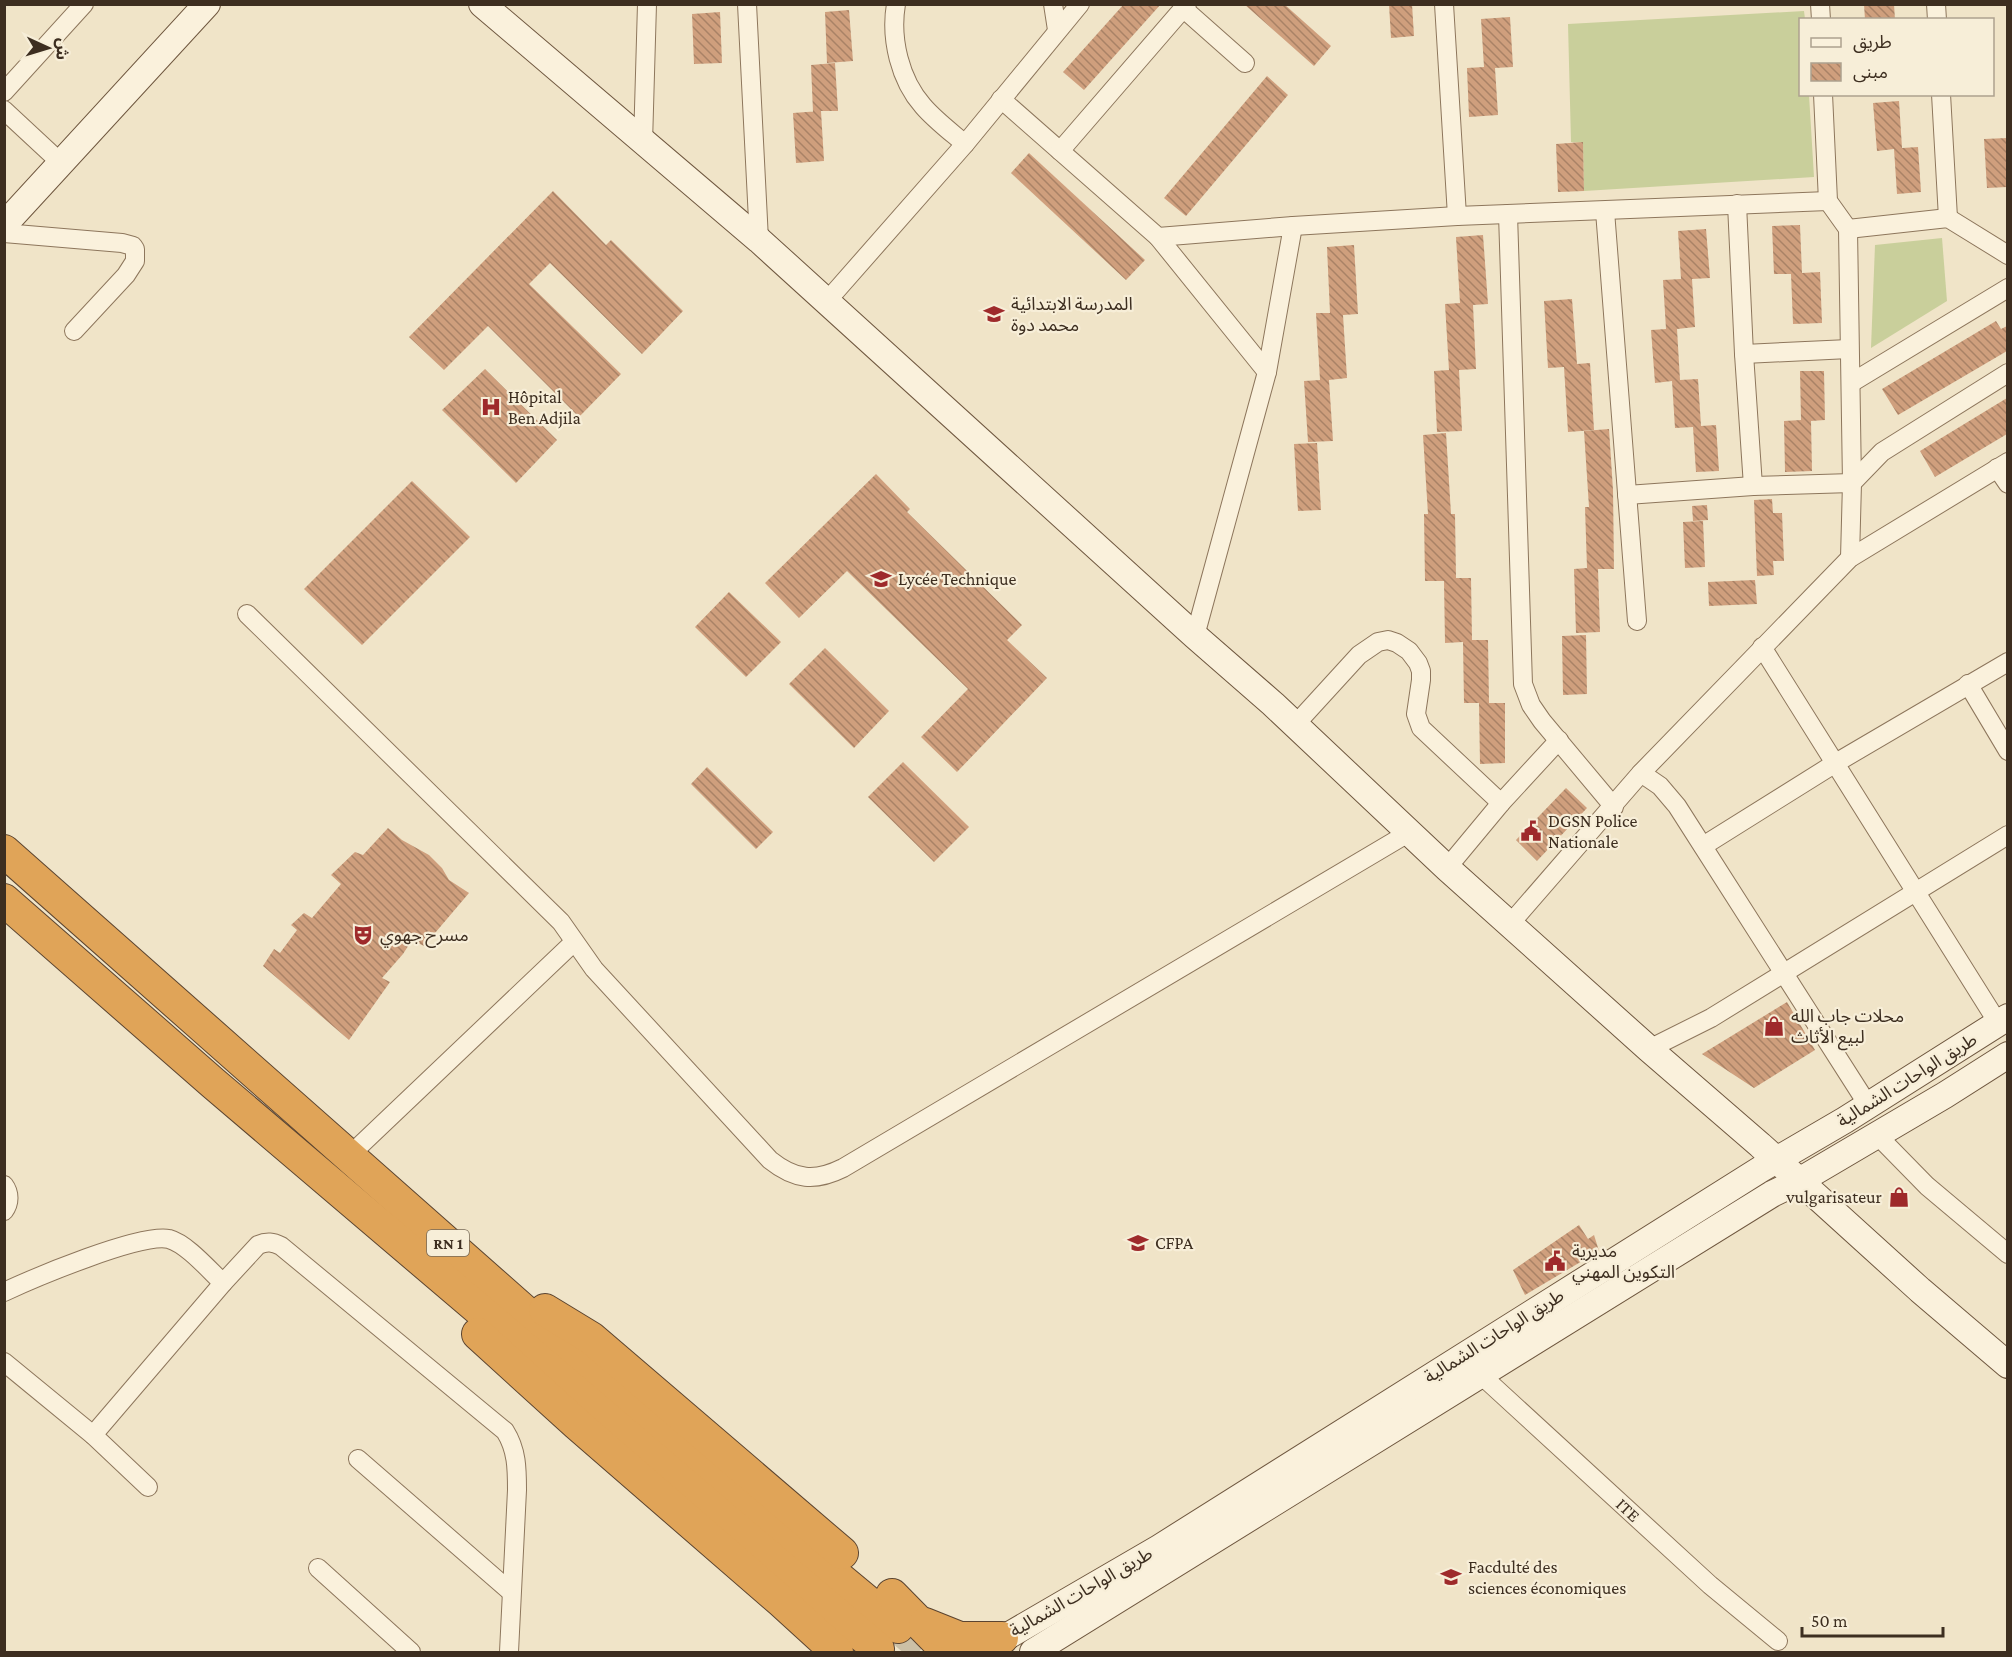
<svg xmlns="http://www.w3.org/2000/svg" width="2012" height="1657" font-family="'Crimson Pro','Noto Sans Arabic',serif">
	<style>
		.grass { fill: #c9cf9b }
		.building { fill: url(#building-back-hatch) }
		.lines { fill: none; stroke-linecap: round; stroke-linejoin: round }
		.highway-tunnel { stroke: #ccc0a6; stroke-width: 32; stroke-dasharray: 32 16; stroke-linecap: butt }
		.street-casing { stroke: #8d765c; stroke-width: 20 }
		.secondary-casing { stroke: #6f573f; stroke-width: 28 }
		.highway-casing { stroke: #5b4430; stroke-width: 34 }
		.street { stroke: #faf1dc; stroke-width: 18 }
		.secondary { stroke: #faf1dc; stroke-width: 26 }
		.highway { stroke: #e0a458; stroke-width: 32 }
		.labels { text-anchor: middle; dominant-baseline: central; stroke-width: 4.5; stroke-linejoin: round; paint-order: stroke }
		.shield { fill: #f7eed8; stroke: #756857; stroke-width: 1.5 }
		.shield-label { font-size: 16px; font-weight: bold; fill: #3d2e20 }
		.poi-label { font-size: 18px; fill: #3d2e20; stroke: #f7eed8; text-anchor: start }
		.street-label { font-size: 18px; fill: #3d2e20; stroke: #f7eed8 }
	</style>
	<defs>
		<pattern id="building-back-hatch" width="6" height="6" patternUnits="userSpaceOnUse" patternTransform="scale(1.5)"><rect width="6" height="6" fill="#cf9f7d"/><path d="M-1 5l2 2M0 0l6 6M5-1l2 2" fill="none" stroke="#a98266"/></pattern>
	</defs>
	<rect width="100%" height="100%" fill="#f0e4c8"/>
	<g class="grass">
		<path d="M 1804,11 L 1805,19 L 1800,20 L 1800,94 L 1809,95 L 1814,177 L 1584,191 L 1583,143 L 1571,142 L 1568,24 Z"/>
		<path d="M 1942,238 L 1947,301 L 1871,348 L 1875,245 Z"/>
	</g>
	<g class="building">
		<path d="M 1124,4 L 1161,4 L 1084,90 L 1063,72 Z"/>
		<path d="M 1244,4 L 1284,4 L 1331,46 L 1314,66 Z"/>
		<path d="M 1389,4 L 1412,4 L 1414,36 L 1391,38 Z"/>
		<path d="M 1864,4 L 1894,4 L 1895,20 L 1865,20 Z"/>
		<path d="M 849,10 L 853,61 L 827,63 L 825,12 Z"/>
		<path d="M 720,12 L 722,63 L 694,64 L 692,14 Z"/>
		<path d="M 1510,17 L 1513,67 L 1495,68 L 1498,115 L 1469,117 L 1467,68 L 1484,67 L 1481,19 Z"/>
		<path d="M 835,63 L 838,111 L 821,111 L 824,161 L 796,163 L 793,113 L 820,111 L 813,112 L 811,65 Z"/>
		<path d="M 1267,76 L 1288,95 L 1186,216 L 1164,198 Z"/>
		<path d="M 1899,101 L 1902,148 L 1918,147 L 1921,192 L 1897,194 L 1894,149 L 1877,151 L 1873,103 Z"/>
		<path d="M 2007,138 L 2007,187 L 1987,188 L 1984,139 Z"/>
		<path d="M 1583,142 L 1584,191 L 1558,192 L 1556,144 Z"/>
		<path d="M 1029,153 L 1145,260 L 1126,280 L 1011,173 Z"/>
		<path d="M 553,191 L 606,245 L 611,240 L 683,311 L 642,354 L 550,263 L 529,284 L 621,374 L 579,417 L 488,326 L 444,370 L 409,337 Z"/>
		<path d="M 1800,225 L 1802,273 L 1820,272 L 1822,323 L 1793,324 L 1791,274 L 1774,274 L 1772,226 Z"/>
		<path d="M 1706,229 L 1710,278 L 1692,279 L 1695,327 L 1677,329 L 1680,380 L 1698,379 L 1701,426 L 1716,425 L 1719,471 L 1696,472 L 1693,427 L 1675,428 L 1672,381 L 1655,383 L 1651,330 L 1666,329 L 1663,280 L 1681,279 L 1678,231 Z"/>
		<path d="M 1483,235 L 1488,304 L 1473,305 L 1476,369 L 1459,370 L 1462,431 L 1437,432 L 1434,371 L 1449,370 L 1445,304 L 1460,303 L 1456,237 Z"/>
		<path d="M 1354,245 L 1358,314 L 1343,315 L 1347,378 L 1329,380 L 1333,441 L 1308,442 L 1304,381 L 1320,380 L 1316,313 L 1330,313 L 1327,247 Z"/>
		<path d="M 1572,299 L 1577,364 L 1590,363 L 1594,430 L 1568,432 L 1564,367 L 1548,368 L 1544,301 Z"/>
		<path d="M 1996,321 L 2001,329 L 2007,326 L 2007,351 L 1898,415 L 1882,389 Z"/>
		<path d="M 485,369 L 557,440 L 516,483 L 442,410 Z"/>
		<path d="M 1800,371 L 1824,371 L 1825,420 L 1811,421 L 1812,471 L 1785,472 L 1784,421 L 1801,420 Z"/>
		<path d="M 2007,398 L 2007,434 L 1935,477 L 1920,451 Z"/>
		<path d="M 1609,429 L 1613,490 L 1614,569 L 1598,569 L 1600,632 L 1576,633 L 1574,569 L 1587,568 L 1585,507 L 1589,507 L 1584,431 Z"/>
		<path d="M 1446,433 L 1451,514 L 1455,514 L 1456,578 L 1471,578 L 1472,640 L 1488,640 L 1489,703 L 1464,703 L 1463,642 L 1445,643 L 1444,581 L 1425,581 L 1424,514 L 1428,514 L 1423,435 Z"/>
		<path d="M 1317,443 L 1321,510 L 1298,511 L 1294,444 Z"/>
		<path d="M 876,474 L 910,509 L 907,512 L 1022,625 L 1007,640 L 1047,678 L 957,772 L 921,737 L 968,689 L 847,571 L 799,618 L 765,583 Z"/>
		<path d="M 412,481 L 470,537 L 362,645 L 304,589 Z"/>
		<path d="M 1772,499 L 1773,513 L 1782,513 L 1784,561 L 1773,561 L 1774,575 L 1757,576 L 1754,500 Z"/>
		<path d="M 1707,505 L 1708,520 L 1693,521 L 1692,506 Z"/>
		<path d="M 1703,521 L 1705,567 L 1685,568 L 1683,522 Z"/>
		<path d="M 1755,580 L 1757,604 L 1709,606 L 1708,582 Z"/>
		<path d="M 729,592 L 781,642 L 746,677 L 695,627 Z"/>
		<path d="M 1586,635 L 1587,694 L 1563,695 L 1562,636 Z"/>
		<path d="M 825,648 L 889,711 L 854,748 L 789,684 Z"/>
		<path d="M 1479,703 L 1505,703 L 1505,763 L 1480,764 Z"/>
		<path d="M 903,762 L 969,827 L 934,862 L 868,797 Z"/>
		<path d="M 707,767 L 773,832 L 756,849 L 691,784 Z"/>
		<path d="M 1566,788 L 1587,808 L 1537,861 L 1516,840 Z"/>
		<path d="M 388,828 L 402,840 L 429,855 L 442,868 L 449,880 L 469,893 L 424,946 L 412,940 L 403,954 L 382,978 L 390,982 L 349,1040 L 263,966 L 274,949 L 280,953 L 297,930 L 291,925 L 304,913 L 312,918 L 341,884 L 331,875 L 355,852 L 363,855 Z"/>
		<path d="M 1787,1002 L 1815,1050 L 1754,1088 L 1702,1054 Z"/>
		<path d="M 1579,1225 L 1588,1239 L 1594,1235 L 1599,1251 L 1525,1295 L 1513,1270 Z"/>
	</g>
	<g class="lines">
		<path class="highway-tunnel" d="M 898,1627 L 927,1652"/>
		<g class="street-casing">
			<g id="street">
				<path d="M 747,4 L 759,240"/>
				<path d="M 896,4 C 890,39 900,80 923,106 C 935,120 951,132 965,144"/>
				<path d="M 1053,4 L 1057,30"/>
				<path d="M 1444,4 L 1457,216"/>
				<path d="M 1820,4 L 1821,20"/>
				<path d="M 1936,4 L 1937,20"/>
				<path d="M 1184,9 L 1245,63"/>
				<path d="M 4,92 L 84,4"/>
				<path d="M 1823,94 L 1828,201 L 1848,229 L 1852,483 L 1850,558"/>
				<path d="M 1941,94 L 1948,218"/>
				<path d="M 1001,99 L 1158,237 L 1293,226 L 1457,216 L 1828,201"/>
				<path d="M 4,110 L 61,163"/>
				<path d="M 643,143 L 647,4"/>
				<path d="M 1060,151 L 1187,4"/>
				<path d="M 1737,204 L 1744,354 L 1753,486"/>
				<path d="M 1605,211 L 1637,621"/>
				<path d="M 1508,214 L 1523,684 L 1531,705 L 1542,721 L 1614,807"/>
				<path d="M 1848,229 L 1948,218 L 2008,255"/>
				<path d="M 4,233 L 122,243 L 133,246 L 135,249 L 135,261 L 126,275 L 74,331"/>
				<path d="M 1158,237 L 1267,372"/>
				<path d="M 827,301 L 965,144 L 1080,4"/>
				<path d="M 1744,354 L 1849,349"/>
				<path d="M 1851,383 L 2008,288"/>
				<path d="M 1997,468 L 2008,484"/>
				<path d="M 1627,495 L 1753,486 L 1852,483 L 1882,452 L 2008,373"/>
				<path d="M 247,614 L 561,922 L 594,969 L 770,1160 C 795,1180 815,1182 843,1168 L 1410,832"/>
				<path d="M 1195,636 L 1267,372 L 1293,226"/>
				<path d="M 1762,647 L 1998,1023"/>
				<path d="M 1968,684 L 2008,751"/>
				<path d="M 1295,725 L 1359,655 L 1378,642 L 1388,640 L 1397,643 L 1409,651 L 1418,663 L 1421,671 L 1421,680 L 1416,714 L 1421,728 L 1501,803"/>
				<path d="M 1641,773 L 1660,786 L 1677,806 L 1868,1105"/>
				<path d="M 1703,846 L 1834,764 L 2008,662"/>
				<path d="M 1447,868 L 1501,803 L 1559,740"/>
				<path d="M 1510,924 L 1641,773 L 1850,558 L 2008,462"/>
				<path d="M 1649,1049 L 1711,1018 L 2008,835"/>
				<path d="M 1877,1135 L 1927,1186 L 2008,1254"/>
				<path d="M 350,1155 L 574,942"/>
				<path d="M 4,1185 C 10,1193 10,1203 4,1211"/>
				<path d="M 4,1292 C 34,1278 140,1233 169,1239 C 187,1244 209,1270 223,1283 L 258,1245 C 267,1241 273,1242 281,1246 L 505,1431 C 517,1450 517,1469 517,1490 L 509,1652"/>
				<path d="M 4,1362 L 93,1435 L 223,1283"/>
				<path d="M 1481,1375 L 1710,1585 L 1778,1641"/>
				<path d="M 93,1435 L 148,1487"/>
				<path d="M 358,1459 L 511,1592"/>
				<path d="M 318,1568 L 411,1652"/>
			</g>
		</g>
		<g class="secondary-casing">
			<g id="secondary">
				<path d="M 482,4 L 759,240 L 1195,636 L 1273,704 L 1447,868 L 1649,1049 L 1760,1145 L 1920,1290 L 2008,1365"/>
				<path d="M 4,225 L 207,4"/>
				<path d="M 987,1648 L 1159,1548 L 1761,1169 L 1845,1120 L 2008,1017"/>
				<path d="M 1033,1652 L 1772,1194 L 1799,1181 L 1945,1095 L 2008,1055"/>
			</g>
		</g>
		<g class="highway-casing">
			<g id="highway">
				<path d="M 4,851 L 635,1409 L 898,1627"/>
				<path d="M 4,900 L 213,1083 L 878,1649"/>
				<path d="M 545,1310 L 591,1338 L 842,1553"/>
				<path d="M 478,1334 L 577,1424 L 781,1601 L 837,1652"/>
				<path d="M 892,1595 L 948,1652"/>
				<path d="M 925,1624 L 960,1638 L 1002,1638"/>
			</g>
		</g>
		<use href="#street" class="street"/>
		<use href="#secondary" class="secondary"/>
		<use href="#highway" class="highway"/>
	</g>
	<defs>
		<g id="school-bare" transform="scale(1.62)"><path d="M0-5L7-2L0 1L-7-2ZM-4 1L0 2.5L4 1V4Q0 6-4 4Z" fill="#9e2a2b" stroke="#f7eed8" stroke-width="2.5" paint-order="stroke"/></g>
		<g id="hospital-bare" transform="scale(1.62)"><path d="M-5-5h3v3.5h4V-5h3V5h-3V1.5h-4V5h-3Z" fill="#9e2a2b" stroke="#f7eed8" stroke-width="2.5" paint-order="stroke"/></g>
		<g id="civic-bare" transform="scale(1.62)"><path d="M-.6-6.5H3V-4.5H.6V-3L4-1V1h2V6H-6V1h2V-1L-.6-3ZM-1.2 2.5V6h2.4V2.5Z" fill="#9e2a2b" stroke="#f7eed8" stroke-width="2.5" paint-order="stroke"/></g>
		<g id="theatre-bare" transform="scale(1.62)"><path d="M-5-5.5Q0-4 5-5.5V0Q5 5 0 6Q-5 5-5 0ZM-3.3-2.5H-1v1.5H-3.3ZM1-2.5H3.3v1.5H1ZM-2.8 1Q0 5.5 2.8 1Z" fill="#9e2a2b" stroke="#f7eed8" stroke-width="2.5" paint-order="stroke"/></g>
		<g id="shop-bare" transform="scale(1.62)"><path d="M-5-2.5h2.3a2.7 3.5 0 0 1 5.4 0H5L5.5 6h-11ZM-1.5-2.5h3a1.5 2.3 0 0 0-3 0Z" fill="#9e2a2b" stroke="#f7eed8" stroke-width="2.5" paint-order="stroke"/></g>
		<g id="university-bare" transform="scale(1.62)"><path d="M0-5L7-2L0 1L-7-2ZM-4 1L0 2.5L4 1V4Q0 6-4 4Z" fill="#9e2a2b" stroke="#f7eed8" stroke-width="2.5" paint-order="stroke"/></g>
	</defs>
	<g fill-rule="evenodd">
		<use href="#school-bare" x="994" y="314"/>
		<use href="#hospital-bare" x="491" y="407"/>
		<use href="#school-bare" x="881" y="579"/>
		<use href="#civic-bare" x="1531" y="831"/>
		<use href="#theatre-bare" x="363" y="935"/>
		<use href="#shop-bare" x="1774" y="1026"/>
		<use href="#shop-bare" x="1899" y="1197"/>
		<use href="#university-bare" x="1138" y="1243"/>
		<use href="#civic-bare" x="1555" y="1261"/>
		<use href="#university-bare" x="1451" y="1577"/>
	</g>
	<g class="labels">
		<rect class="shield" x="427" y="1230" width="42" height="26" rx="4.5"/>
		<g class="shield-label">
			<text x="448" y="1243">RN 1</text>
		</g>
		<g class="poi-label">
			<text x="1011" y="304">المدرسة الابتدائية<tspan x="1011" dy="21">محمد دوة</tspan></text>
			<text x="508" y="397">Hôpital<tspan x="508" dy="21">Ben Adjila</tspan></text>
			<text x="898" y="579">Lycée Technique</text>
			<text x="1548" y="821">DGSN Police<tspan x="1548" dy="21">Nationale</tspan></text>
			<text x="380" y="935">مسرح جهوي</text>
			<text x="1791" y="1016">محلات جاب الله<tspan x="1791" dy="21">لبيع الأثاث</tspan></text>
			<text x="1882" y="1197" text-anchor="end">vulgarisateur</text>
			<text x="1155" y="1243">CFPA</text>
			<text x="1572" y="1251">مديرية<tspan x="1572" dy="21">التكوين المهني</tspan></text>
			<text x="1468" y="1567">Facdulté des<tspan x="1468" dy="21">sciences économiques</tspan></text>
		</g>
		<g class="street-label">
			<text transform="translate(1907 1080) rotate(-32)">طريق الواحات الشمالية</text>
			<text transform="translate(1494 1336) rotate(-32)">طريق الواحات الشمالية</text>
			<text transform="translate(1628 1510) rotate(43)">ITE</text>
			<text transform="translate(1081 1592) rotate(-30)">طريق الواحات الشمالية</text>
		</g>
	</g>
	<rect width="2012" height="1657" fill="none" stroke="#3d2e20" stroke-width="12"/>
	<rect x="1799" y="18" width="195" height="78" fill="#f7eed8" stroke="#ada18e" stroke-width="1.5"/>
	<rect x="1811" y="38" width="30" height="9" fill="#faf1dc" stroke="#ada18e" stroke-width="1.5"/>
	<text x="1853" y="48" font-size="18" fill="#3d2e20">طريق</text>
	<rect x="1811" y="63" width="30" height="18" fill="url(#building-back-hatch)" stroke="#ada18e" stroke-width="1.5"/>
	<text x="1853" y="78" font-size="18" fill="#3d2e20">مبنى</text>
	<g transform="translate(48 48) rotate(94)" stroke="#f7eed8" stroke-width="4.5" paint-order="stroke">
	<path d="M0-4.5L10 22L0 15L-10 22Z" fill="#3d2e20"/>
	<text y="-9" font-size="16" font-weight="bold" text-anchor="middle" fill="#3d2e20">ش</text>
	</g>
	<path d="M1802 1627v9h141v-9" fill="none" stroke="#3d2e20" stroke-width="3"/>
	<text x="1811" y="1627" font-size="18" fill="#3d2e20" stroke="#f7eed8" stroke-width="4.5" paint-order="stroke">50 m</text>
</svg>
